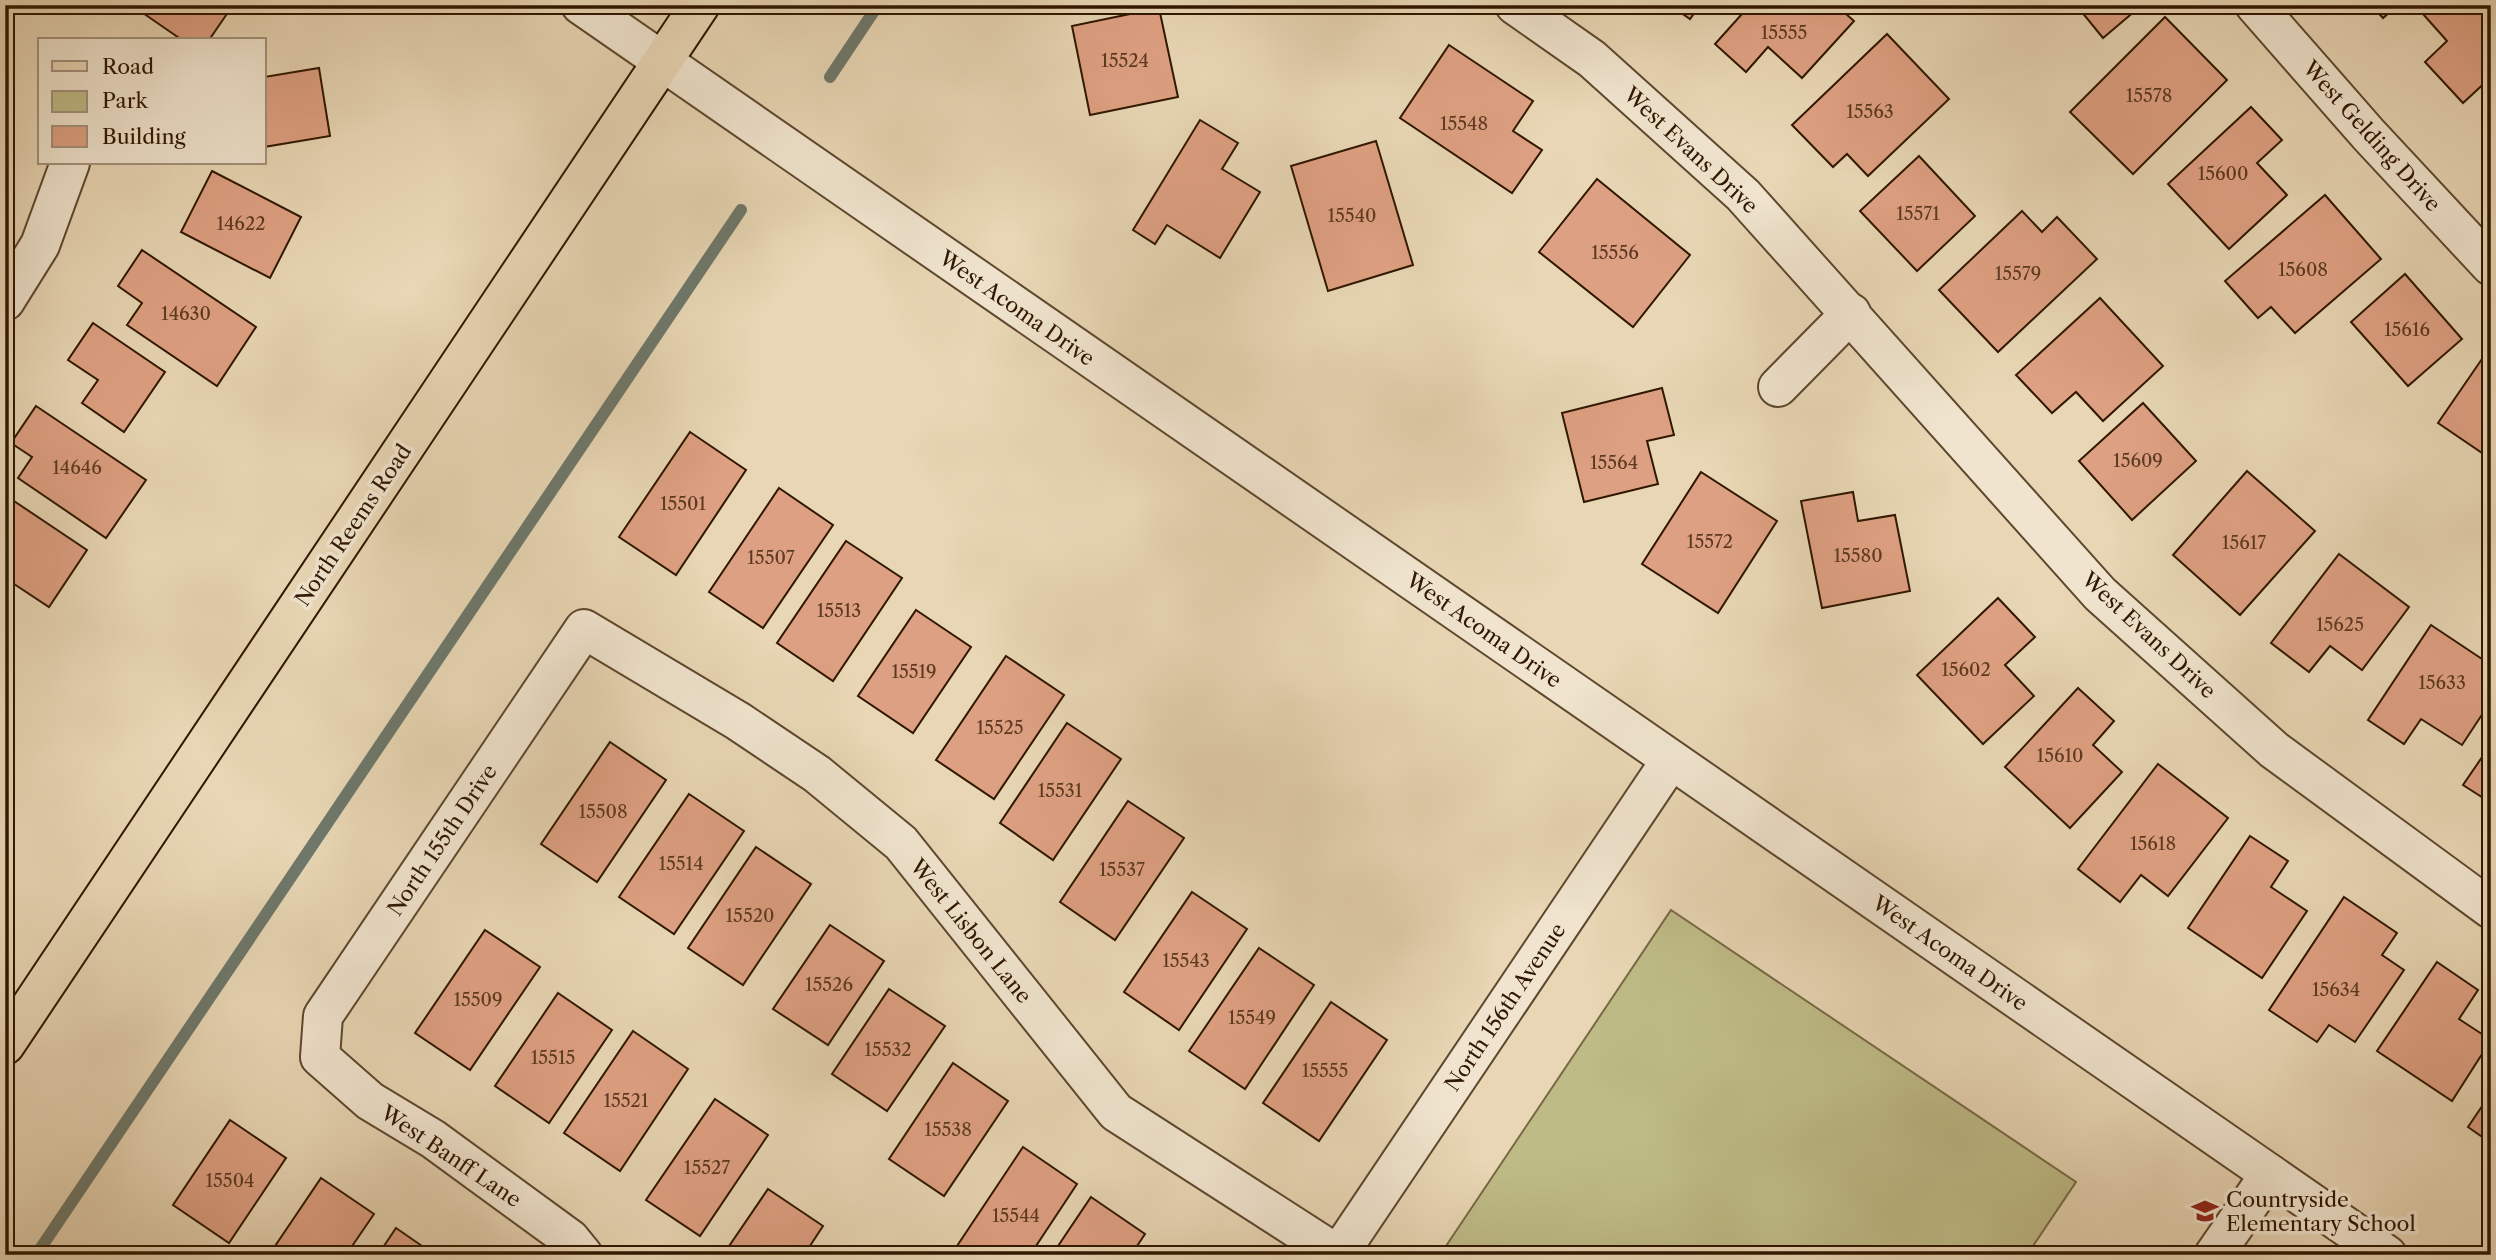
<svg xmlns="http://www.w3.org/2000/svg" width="2496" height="1260" font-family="'Libre Caslon Text',serif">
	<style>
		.green { fill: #bebb87; stroke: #776944; stroke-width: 2 }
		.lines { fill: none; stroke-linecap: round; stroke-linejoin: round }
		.stream { stroke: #6e786b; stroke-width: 12 }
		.building { fill: #dea082; stroke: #301700; stroke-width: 2 }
		.minor-casing { stroke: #5e472d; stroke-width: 42 }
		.major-casing { stroke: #301700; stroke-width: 42 }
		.minor { stroke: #f0e4ce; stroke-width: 38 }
		.major { stroke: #e8d6b4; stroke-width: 38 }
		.labels { text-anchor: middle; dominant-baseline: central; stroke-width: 7; stroke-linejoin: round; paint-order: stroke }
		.number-label { font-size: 18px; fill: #5c3920 }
		.street-label { font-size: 21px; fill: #301700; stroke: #f0e4ce }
		.poi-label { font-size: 21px; fill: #301700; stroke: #f0e4ce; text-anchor: start }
	</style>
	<rect width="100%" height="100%" fill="#e8d6b4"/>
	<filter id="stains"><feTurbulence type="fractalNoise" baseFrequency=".00286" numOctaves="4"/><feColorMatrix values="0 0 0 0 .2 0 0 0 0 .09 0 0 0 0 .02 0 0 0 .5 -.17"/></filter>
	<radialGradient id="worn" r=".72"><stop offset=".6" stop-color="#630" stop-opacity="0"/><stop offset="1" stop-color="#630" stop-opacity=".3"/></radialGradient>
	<path class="green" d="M 1671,910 L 2076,1182 L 2027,1255 L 1440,1255 Z"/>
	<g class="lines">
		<g class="stream">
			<path d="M 830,77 L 878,5"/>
			<path d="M 36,1255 L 741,210"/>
		</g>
	</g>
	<g class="building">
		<path d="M 149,5 L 233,5 L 209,40 L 182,40 L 143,13 Z"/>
		<path d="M 1670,5 L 1700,5 L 1690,19 Z"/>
		<path d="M 1750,5 L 1836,5 L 1854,21 L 1802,78 L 1768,47 L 1746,72 L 1715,44 Z"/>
		<path d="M 2076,5 L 2142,5 L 2103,38 Z"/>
		<path d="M 2371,5 L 2398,5 L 2383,18 Z"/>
		<path d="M 2432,5 L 2491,5 L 2491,77 L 2463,103 L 2425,62 L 2447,41 L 2423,14 Z"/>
		<path d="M 1159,8 L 1178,97 L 1090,115 L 1072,26 Z"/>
		<path d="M 2165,17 L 2227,80 L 2133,174 L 2070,112 Z"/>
		<path d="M 1887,34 L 1949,99 L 1868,176 L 1847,154 L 1833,167 L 1792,125 Z"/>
		<path d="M 1449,45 L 1533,101 L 1513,131 L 1542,150 L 1512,193 L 1400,118 Z"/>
		<path d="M 319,68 L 330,136 L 264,147 L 264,77 Z"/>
		<path d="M 2251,107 L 2282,140 L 2257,163 L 2287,195 L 2229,249 L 2168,184 Z"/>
		<path d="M 1200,120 L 1238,143 L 1222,169 L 1260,192 L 1220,258 L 1167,225 L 1155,244 L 1133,230 Z"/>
		<path d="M 1376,141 L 1413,265 L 1328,291 L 1291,166 Z"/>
		<path d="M 1919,156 L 1975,216 L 1917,271 L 1860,211 Z"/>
		<path d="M 212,171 L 301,217 L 270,278 L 181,232 Z"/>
		<path d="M 1597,179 L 1690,255 L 1633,327 L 1539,252 Z"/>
		<path d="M 2325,195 L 2381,259 L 2295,333 L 2271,307 L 2258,318 L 2225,281 Z"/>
		<path d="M 2022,211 L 2042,232 L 2057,217 L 2097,259 L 1998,352 L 1939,290 Z"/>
		<path d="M 142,250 L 256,327 L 217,386 L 127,325 L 142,303 L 118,286 Z"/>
		<path d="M 2405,274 L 2462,339 L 2408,386 L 2351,322 Z"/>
		<path d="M 2100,298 L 2163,366 L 2103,421 L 2076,392 L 2052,413 L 2016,375 Z"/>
		<path d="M 93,323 L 165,372 L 124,432 L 82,403 L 98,380 L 68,360 Z"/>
		<path d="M 2484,356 L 2491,360 L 2491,459 L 2438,423 Z"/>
		<path d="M 1662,388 L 1674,435 L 1647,441 L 1658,484 L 1584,502 L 1562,413 Z"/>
		<path d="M 2143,403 L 2196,461 L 2132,520 L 2079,461 Z"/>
		<path d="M 36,406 L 146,480 L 106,538 L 18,478 L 32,457 L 11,443 Z"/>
		<path d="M 690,432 L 746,470 L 676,575 L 619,537 Z"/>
		<path d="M 2247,471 L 2315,531 L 2240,615 L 2173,555 Z"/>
		<path d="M 1701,472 L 1777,521 L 1718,613 L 1642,564 Z"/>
		<path d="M 779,488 L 833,525 L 763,628 L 709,592 Z"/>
		<path d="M 1853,492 L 1858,521 L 1895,515 L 1910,591 L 1822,608 L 1801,501 Z"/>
		<path d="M 5,495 L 87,550 L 49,607 L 5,578 Z"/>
		<path d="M 846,541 L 902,578 L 833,681 L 777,643 Z"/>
		<path d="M 2339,554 L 2409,607 L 2362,670 L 2330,646 L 2309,672 L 2271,643 Z"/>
		<path d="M 1998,598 L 2035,637 L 2005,665 L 2034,696 L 1983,744 L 1917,675 Z"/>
		<path d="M 916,610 L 971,647 L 913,733 L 858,696 Z"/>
		<path d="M 2431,625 L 2491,665 L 2491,701 L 2462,745 L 2421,719 L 2404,744 L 2368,720 Z"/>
		<path d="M 1006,656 L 1064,695 L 994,799 L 936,760 Z"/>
		<path d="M 2078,688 L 2114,721 L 2093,745 L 2122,772 L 2070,828 L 2005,767 Z"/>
		<path d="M 1067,723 L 1121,759 L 1053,860 L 1000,823 Z"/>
		<path d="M 610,742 L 666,780 L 597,882 L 541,844 Z"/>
		<path d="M 2491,744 L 2491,803 L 2463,785 Z"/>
		<path d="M 2158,764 L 2228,818 L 2168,896 L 2141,875 L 2120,902 L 2078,869 Z"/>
		<path d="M 689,794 L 744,831 L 674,934 L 619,897 Z"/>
		<path d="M 1128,801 L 1184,838 L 1115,940 L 1060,902 Z"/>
		<path d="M 2250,836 L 2288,861 L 2271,887 L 2307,911 L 2262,978 L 2188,928 Z"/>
		<path d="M 756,847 L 811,884 L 743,985 L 688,948 Z"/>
		<path d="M 1192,892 L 1247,929 L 1179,1030 L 1124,992 Z"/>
		<path d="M 2344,897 L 2397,933 L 2382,955 L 2404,970 L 2355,1042 L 2329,1025 L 2317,1042 L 2269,1010 Z"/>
		<path d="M 830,925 L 884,961 L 828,1045 L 773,1009 Z"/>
		<path d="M 485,930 L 540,967 L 470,1070 L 415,1033 Z"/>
		<path d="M 1259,948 L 1314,985 L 1245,1089 L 1189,1051 Z"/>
		<path d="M 2437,962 L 2478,990 L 2459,1019 L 2491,1040 L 2452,1101 L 2377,1051 Z"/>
		<path d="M 889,989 L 945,1026 L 887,1111 L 832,1074 Z"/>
		<path d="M 558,993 L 612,1030 L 549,1123 L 495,1086 Z"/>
		<path d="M 1331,1002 L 1387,1040 L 1319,1141 L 1263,1103 Z"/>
		<path d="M 633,1031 L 688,1069 L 620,1171 L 564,1133 Z"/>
		<path d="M 953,1063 L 1008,1101 L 944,1196 L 889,1159 Z"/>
		<path d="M 2491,1093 L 2491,1143 L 2468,1127 Z"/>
		<path d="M 715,1099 L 768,1135 L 700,1236 L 646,1200 Z"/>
		<path d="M 230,1120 L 286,1158 L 229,1243 L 173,1205 Z"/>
		<path d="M 1023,1147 L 1077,1184 L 1030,1255 L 964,1255 L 955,1249 Z"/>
		<path d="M 321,1178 L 374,1214 L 346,1255 L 269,1255 Z"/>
		<path d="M 768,1189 L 823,1226 L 804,1255 L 723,1255 Z"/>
		<path d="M 1091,1197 L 1145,1234 L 1131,1255 L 1052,1255 Z"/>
		<path d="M 396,1228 L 435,1255 L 378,1255 Z"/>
	</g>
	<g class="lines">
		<g class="minor-casing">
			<g id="minor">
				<path d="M 581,5 L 2387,1255"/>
				<path d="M 1515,5 L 1592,59 L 1743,195 L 2100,594 L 2274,750 L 2491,909"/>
				<path d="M 2255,5 L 2369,135 L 2491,266"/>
				<path d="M 5,301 L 40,245 L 70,163"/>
				<path d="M 1778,387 L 1851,313"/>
				<path d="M 583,1255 L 570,1239 L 433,1139 L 370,1101 L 320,1057 L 323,1016 L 584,629 L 738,721 L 817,774 L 901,843 L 1116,1112 L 1338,1255"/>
				<path d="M 1338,1255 L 1671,760"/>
				<path d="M 2214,1255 L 2270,1174"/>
			</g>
		</g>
		<g class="major-casing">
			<path id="major" d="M 5,1045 L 700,5"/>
		</g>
		<use href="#minor" class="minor"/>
		<use href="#major" class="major"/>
	</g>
	<defs>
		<g id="school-bare" transform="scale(2.1)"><path d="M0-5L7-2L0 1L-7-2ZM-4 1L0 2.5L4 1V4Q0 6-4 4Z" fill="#8f2418" stroke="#f0e4ce" stroke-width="2.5" paint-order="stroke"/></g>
	</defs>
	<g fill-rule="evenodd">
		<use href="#school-bare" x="2205" y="1211"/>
	</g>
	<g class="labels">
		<g class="number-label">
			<text x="1784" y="33">15555</text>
			<text x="1125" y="61">15524</text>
			<text x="2149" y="96">15578</text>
			<text x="1870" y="112">15563</text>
			<text x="1464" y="124">15548</text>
			<text x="2223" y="174">15600</text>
			<text x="1918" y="214">15571</text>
			<text x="1352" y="216">15540</text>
			<text x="241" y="224">14622</text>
			<text x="1615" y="253">15556</text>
			<text x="2303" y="270">15608</text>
			<text x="2018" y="274">15579</text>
			<text x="186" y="314">14630</text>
			<text x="2407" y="330">15616</text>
			<text x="2138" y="461">15609</text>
			<text x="1614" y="463">15564</text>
			<text x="77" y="468">14646</text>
			<text x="683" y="504">15501</text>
			<text x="1710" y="542">15572</text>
			<text x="2244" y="543">15617</text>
			<text x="1858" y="556">15580</text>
			<text x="771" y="558">15507</text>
			<text x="839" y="611">15513</text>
			<text x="2340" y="625">15625</text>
			<text x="1966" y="670">15602</text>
			<text x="914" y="672">15519</text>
			<text x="2442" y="683">15633</text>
			<text x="1000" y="728">15525</text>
			<text x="2060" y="756">15610</text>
			<text x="1060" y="791">15531</text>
			<text x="603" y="812">15508</text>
			<text x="2153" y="844">15618</text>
			<text x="681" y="864">15514</text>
			<text x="1122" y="870">15537</text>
			<text x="750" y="916">15520</text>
			<text x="1186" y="961">15543</text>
			<text x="829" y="985">15526</text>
			<text x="2336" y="990">15634</text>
			<text x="478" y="1000">15509</text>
			<text x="1252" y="1018">15549</text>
			<text x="888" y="1050">15532</text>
			<text x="553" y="1058">15515</text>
			<text x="1325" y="1071">15555</text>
			<text x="626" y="1101">15521</text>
			<text x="948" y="1130">15538</text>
			<text x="707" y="1168">15527</text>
			<text x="230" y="1181">15504</text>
			<text x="1016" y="1216">15544</text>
		</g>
		<g class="street-label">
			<text transform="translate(2372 136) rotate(48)">West Gelding Drive</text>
			<text transform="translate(1691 150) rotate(43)">West Evans Drive</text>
			<text transform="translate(1017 308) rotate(35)">West Acoma Drive</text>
			<text transform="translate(353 525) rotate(-56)">North Reems Road</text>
			<text transform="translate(1484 630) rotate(35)">West Acoma Drive</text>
			<text transform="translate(2149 635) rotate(43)">West Evans Drive</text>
			<text transform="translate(442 840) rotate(-56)">North 155th Drive</text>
			<text transform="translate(971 931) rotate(51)">West Lisbon Lane</text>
			<text transform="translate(1950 953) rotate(35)">West Acoma Drive</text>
			<text transform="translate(1505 1007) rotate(-56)">North 156th Avenue</text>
			<text transform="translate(451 1156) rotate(34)">West Banff Lane</text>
		</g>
		<g class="poi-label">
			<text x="2226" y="1199">Countryside<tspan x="2226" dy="24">Elementary School</tspan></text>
		</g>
	</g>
	<rect width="2496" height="1260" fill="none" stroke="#e8d6b4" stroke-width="28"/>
	<rect x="7" y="7" width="2482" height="1246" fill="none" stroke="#301700" stroke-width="3.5"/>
	<rect x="14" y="14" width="2468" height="1232" fill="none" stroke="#301700" stroke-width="2"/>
	<rect x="38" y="38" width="228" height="126" fill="#f0e4ce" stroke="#a3927c" stroke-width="2"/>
	<rect x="52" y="61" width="35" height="10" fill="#e8d6b4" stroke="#a3927c" stroke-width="2"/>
	<text x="102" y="74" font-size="21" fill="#301700">Road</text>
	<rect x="52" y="91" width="35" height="21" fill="#bebb87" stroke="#a3927c" stroke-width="2"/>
	<text x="102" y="108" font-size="21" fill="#301700">Park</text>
	<rect x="52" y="126" width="35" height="21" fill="#dea082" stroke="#a3927c" stroke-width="2"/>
	<text x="102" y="144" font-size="21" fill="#301700">Building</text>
	<rect width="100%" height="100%" filter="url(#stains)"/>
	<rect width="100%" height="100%" fill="url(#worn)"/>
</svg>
